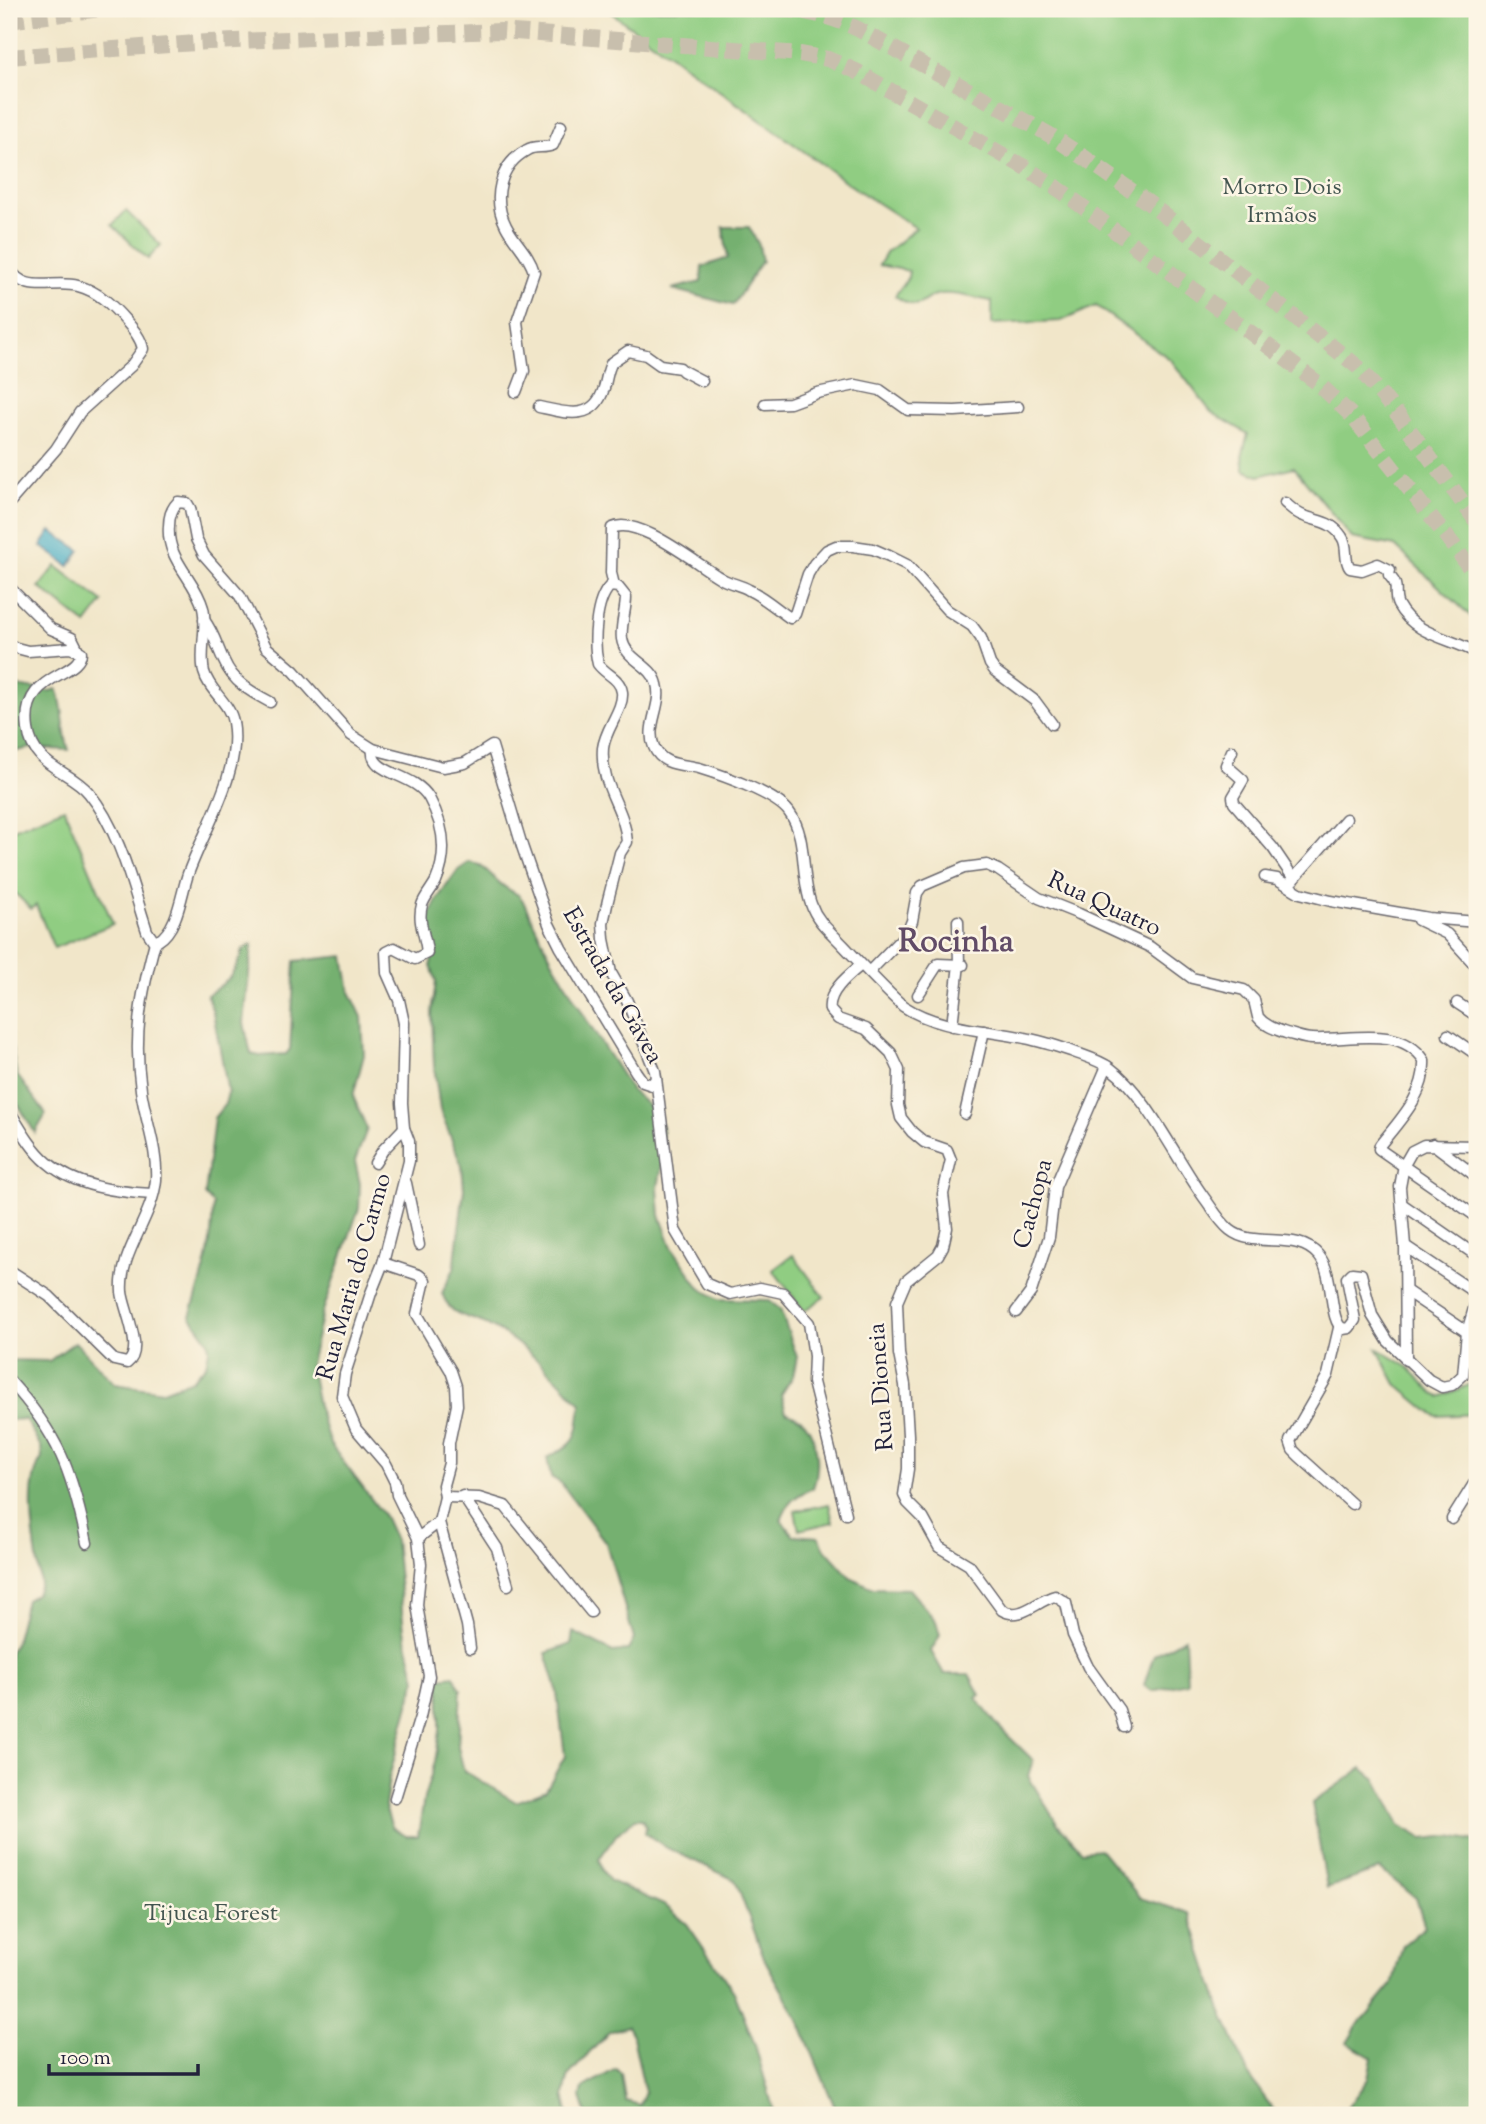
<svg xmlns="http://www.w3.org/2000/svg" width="1486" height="2124" font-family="'Sorts Mill Goudy',serif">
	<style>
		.green { fill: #90cd82; stroke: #59785e; stroke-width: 2 }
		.forest { fill: #74b070; stroke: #4b6956; stroke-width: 2 }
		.water { fill: #43aac3; stroke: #32667f; stroke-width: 2 }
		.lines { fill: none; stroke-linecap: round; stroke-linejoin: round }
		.highway-tunnel { stroke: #c8bfad; stroke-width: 16; stroke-dasharray: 16 8; stroke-linecap: butt }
		.minor-casing { stroke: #6a676d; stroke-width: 13 }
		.minor { stroke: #fff; stroke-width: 10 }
		.labels { text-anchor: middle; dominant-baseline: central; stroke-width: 5; stroke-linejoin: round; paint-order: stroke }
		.park-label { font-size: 24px; fill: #435550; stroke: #fcf5e5 }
		.street-label { font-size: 24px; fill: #22223b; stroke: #fcf5e5 }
		.district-label { font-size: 32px; font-weight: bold; fill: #624c67; stroke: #fcf5e5 }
	</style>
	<rect width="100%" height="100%" fill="#fcf5e5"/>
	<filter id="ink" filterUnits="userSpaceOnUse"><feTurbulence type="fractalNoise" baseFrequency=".0143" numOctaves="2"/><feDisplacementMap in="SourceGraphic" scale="14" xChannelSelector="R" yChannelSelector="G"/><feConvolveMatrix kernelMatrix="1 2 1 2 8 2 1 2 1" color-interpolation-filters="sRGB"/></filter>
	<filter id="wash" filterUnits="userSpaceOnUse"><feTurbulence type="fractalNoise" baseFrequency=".00686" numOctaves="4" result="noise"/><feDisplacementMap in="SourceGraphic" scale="28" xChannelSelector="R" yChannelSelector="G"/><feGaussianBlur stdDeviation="1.57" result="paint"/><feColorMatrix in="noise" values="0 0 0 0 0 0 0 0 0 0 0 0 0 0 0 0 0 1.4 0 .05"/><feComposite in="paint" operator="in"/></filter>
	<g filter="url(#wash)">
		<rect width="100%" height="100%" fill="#f1e6c9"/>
		<g class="green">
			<path d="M 606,9 L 1477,9 L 1477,622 L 1395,546 L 1352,538 L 1294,467 L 1259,476 L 1244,470 L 1242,457 L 1248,434 L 1211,412 L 1171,360 L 1096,306 L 1061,321 L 992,324 L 992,301 C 978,299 955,292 941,294 C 919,296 925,316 895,296 L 908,277 L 909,271 L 879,265 L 887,252 L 916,228 L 856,189 Z"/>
			<path d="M 126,211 L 161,245 L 148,259 L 112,225 Z"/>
			<path d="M 56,566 L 103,602 L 86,624 L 39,587 Z"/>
			<path d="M 64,808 L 113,924 L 54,948 L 36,905 L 31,909 L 9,887 L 9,860 L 15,854 L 9,840 L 9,831 Z"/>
			<path d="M 793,1255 L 824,1297 L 804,1311 L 773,1270 Z"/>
			<path d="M 1377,1348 L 1408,1367 L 1434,1394 L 1440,1397 L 1474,1383 L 1477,1414 L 1437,1416 L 1427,1410 L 1396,1384 Z"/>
			<path d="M 829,1504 L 833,1522 L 799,1530 L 795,1511 Z"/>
		</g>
		<g class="forest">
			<path d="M 723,227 L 749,227 L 759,245 L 762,261 L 733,305 L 672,289 L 701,282 L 702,267 L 728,258 Z"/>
			<path d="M 9,685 L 50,691 L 57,689 C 66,712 61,727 69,750 L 30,748 L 9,753 Z"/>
			<path d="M 470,862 C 490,867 492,880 508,889 C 514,893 517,892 522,899 L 551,958 L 589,1024 L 632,1091 L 654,1111 L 662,1127 L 663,1158 L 658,1188 L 660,1215 L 672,1247 L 700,1288 L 719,1299 L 768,1300 L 780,1309 L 797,1357 L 793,1376 L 781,1395 L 786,1412 C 792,1415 801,1418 805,1423 C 819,1442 820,1468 813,1488 C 796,1495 787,1502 781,1520 L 793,1535 L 819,1537 L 825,1549 L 850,1577 L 873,1588 L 909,1589 L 936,1621 L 940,1635 L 931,1651 L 944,1674 L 969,1674 L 980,1695 L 976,1698 L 999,1727 L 1033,1760 L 1028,1776 L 1056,1822 L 1082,1851 L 1100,1849 L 1140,1898 L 1189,1913 L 1220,2007 L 1248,2074 L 1277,2115 L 838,2115 L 799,2021 L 765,1960 L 735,1880 L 667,1848 L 645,1833 L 646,1827 L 642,1819 L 635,1819 L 617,1834 L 599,1859 L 602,1870 L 610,1881 L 666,1906 L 687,1924 L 734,1992 L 755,2045 L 775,2115 L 587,2115 L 581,2097 L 583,2088 L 616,2069 L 621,2073 L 625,2101 L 640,2105 L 645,2092 L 633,2037 L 627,2026 L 609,2032 L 569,2075 L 564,2095 L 569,2115 L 9,2115 L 9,1652 L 15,1643 L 26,1600 L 36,1594 L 40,1584 C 37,1549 22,1488 42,1458 L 41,1447 L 25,1419 L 9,1420 L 9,1360 L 49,1361 L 75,1342 L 115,1384 L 163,1391 L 192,1380 L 206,1365 L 209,1350 L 208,1341 L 190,1316 C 204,1275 212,1249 213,1204 L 205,1195 L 214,1118 L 225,1104 L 228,1092 L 213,1012 L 207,995 C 230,980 234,976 243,950 L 252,944 L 244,1023 L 251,1054 L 260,1056 L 286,1054 L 290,1049 L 295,961 L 344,956 L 350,992 L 362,1017 L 364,1055 L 353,1096 L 367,1129 L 355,1161 L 360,1184 L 359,1208 L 322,1314 L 310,1364 L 318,1407 L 330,1444 L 384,1516 L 395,1540 L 404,1630 L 416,1679 L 389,1778 L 385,1807 L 392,1827 L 406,1836 L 418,1836 L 424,1798 L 435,1762 L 440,1731 L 440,1678 L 454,1676 L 461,1689 L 458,1747 L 464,1771 L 516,1802 L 546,1790 L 565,1756 L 556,1686 L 546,1653 L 571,1644 L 573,1632 L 613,1652 L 628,1650 L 634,1639 L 606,1543 L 561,1483 L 551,1477 L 547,1458 C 579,1441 577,1439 581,1404 C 553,1374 525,1344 488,1325 C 466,1314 451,1319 442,1293 L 454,1269 L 464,1189 L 462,1166 L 440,1110 L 434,1066 L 432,1013 L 436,981 L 431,966 L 433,944 L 428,918 L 438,898 L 457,871 Z"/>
			<path d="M 9,1034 L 17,1075 L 46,1114 L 35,1133 L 9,1089 Z"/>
			<path d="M 1185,1638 L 1187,1683 L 1152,1691 L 1144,1685 L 1154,1655 Z"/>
			<path d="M 1362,1768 L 1376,1779 L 1400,1825 L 1424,1839 L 1450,1836 L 1477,1841 L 1477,2115 L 1342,2115 L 1368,2079 L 1372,2058 L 1347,2043 L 1356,2028 L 1392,1985 L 1403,1945 L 1425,1927 L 1416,1898 L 1380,1869 L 1327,1888 L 1312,1803 Z"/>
		</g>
		<path class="water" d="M 51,531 L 80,550 L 69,566 L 41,546 Z"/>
	</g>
	<g filter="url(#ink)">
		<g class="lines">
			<g class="highway-tunnel">
				<path d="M 780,9 C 809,11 832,17 858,29 L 1050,135 L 1085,158 L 1150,204 L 1358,367 L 1400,417 L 1477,522"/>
				<path d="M 9,21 L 101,9"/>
				<path d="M 9,57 L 208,42 L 501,31 L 800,54 L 828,59 L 856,71 L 1026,168 L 1063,192 L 1319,384 L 1352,416 L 1454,546 L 1477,578"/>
			</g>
			<g class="minor-casing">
				<g id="minor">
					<path d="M 9,268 C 26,296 52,279 78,286 C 98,291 113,306 126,321 C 133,329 141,338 143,349 L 131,366 L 80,412 L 56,449 L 9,503"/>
					<path d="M 516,392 L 524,371 L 517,322 L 534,272 C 529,254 514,242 506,226 C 492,199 499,165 527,150 C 535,145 544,149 553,145 L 561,126"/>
					<path d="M 765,404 L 790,403 L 817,393 L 856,385 L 880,390 L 908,410 L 955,411 L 1018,407"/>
					<path d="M 539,407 C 566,413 594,422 604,388 C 607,379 607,370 612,362 L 628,351 L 646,355 L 660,365 L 680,368 L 683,371 L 702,381"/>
					<path d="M 1285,503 C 1291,508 1297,514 1304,516 C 1319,522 1332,521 1342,537 C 1349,547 1343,559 1350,568 L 1362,570 L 1378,564 L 1390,570 L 1389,575 C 1391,578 1394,580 1395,584 C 1397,590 1394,597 1398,605 C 1414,635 1451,638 1477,653"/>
					<path d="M 614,585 L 611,573 L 612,528 C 639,515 700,567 724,580 C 732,584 741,585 749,590 C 764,597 777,609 790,618 L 795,614 L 808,574 L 814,564 L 827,550 L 836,546 L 853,546 L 873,549 L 889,556 L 907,565 L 947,610 L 972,626 L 981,638 L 990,664 L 995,671 L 1035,701 L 1052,724"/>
					<path d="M 9,587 L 51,629 L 72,638 L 78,650"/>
					<path d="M 204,620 C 214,633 217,647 224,661 C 233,682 251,692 270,702"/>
					<path d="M 9,646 L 28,651 L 70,648 L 81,652 C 81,678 20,672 28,729 C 33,767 70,770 89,793 C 120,831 132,885 147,931 L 153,940 L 158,941 C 178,929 181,894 188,874 C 204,829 242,772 233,722 C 230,703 209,691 204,672 C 199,651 208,629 203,608 C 195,578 166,560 169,526 C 169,516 171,509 178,502 L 187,503 L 190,508 L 196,539 L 204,555 L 240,596 L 266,647 L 294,671 L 351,735 L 373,749 L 443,767 L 465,763 L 492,746 L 522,846 L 549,924 L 561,948 L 636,1072 L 643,1082 L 652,1085 L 656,1078 L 655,1071 L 627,1001 L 611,973 L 604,939 L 603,923 L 608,900 L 620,853 L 627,842 C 625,807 600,787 603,748 C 605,729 624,709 622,692 C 620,678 606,675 598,664 C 593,644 595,601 610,586 L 618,587 L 626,597 C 626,611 620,626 622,639 C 625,660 652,664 657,684 C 663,705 645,726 654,747 C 662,766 682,764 699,768 C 722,775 776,794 789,812 C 808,837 800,875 811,904 C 817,922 831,932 843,945 C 863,966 882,987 903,1006 C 940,1030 983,1029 1025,1038 C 1041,1041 1056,1046 1071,1051 C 1084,1056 1099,1060 1110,1068 C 1147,1095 1176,1159 1203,1196 C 1212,1208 1219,1221 1230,1230 C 1255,1250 1297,1229 1319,1256 C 1335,1275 1328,1320 1343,1329 L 1349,1328 L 1355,1320 L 1347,1278 L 1352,1273 L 1361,1274 L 1372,1315 L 1388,1341 L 1429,1380 L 1442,1387 L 1452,1385 L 1463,1375 L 1467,1332 L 1477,1298"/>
					<path d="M 373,749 C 369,775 414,772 429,798 C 444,825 448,853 436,881 C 432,889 425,896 422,905 C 417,922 426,936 427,953 L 415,959 L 394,948 L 386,952 L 387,973 L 399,1000 L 404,1023 L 402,1103 L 404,1128 L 409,1141 L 409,1161 L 383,1263 L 371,1293 L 345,1374 L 342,1396 L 356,1429 L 386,1464 L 395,1482 L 397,1495 L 418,1538 L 421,1564 L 417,1605 L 429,1676 L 420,1717 L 395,1798"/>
					<path d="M 1232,751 L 1226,765 L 1243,780 L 1233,797 L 1234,803 L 1273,848 L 1294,879"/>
					<path d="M 1265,877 L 1277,879 L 1300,893 L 1331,901 L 1428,918 L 1477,922"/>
					<path d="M 1290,883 L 1346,819"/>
					<path d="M 1418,920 L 1447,934 L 1477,967"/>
					<path d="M 861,965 C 849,975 827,992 830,1010 L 838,1019 L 866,1029 L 891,1053 L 899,1070 L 898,1105 L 901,1118 L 912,1132 L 924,1142 L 947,1150 L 951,1160 L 943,1194 L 947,1228 L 943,1246 L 938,1255 L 906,1281 L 897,1302 L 899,1354 L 905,1385 L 908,1435 L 908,1469 L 904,1495 L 908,1503 L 923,1518 L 939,1547 L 969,1565 L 1002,1610 C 1021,1621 1036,1601 1055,1596 L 1066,1603 L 1073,1635 L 1088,1667 L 1119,1710 L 1124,1727"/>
					<path d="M 869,972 L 907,933 L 912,921 L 917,893 L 922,886 L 964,868 L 987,865 L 998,870 L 1039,898 L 1079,914 L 1150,947 L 1192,978 L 1244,990 L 1254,1000 L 1258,1017 C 1265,1026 1275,1029 1286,1033 C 1295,1035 1303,1039 1312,1039 C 1349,1041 1399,1024 1424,1060 C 1426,1094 1400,1120 1380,1145 L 1379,1149 L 1477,1217"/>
					<path d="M 918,995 L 938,964 L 963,965"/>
					<path d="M 1457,1003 L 1477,1016"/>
					<path d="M 952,1026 L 959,964 L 958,921"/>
					<path d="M 1448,1035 L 1477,1055"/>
					<path d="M 656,1078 L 675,1230 L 707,1284 L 730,1294 L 760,1288 L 783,1293 L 809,1323 L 814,1356 L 813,1382 L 846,1514"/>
					<path d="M 9,1110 C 20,1128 31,1149 48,1163 C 76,1187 118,1192 152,1194"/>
					<path d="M 965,1114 L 984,1031"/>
					<path d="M 1433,1144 L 1477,1177"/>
					<path d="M 375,1163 L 383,1150 L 404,1128"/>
					<path d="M 406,1183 L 419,1245"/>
					<path d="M 1402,1204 L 1477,1256"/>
					<path d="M 1405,1246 L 1477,1294"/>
					<path d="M 383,1263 L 419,1275 L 425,1280 L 417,1314 L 451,1371 L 456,1386 L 457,1405 L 449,1443 L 449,1463 L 443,1485 L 445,1497 L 439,1522 L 467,1625 L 470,1648"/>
					<path d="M 9,1270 L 49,1296 L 114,1360 L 127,1363 C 145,1351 124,1310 122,1292 C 119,1252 152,1220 156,1180 C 158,1150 145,1119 141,1090 C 133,1036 141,994 155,942"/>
					<path d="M 1406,1291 L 1467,1332"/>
					<path d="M 1016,1312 L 1031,1292 L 1049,1237 L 1055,1187 L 1107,1066"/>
					<path d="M 1339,1328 L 1328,1375 L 1290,1441 L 1293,1450 L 1299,1456 L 1352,1504"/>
					<path d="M 1406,1360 L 1405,1246 L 1400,1187 L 1404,1165 L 1412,1151 L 1424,1145 L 1477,1146"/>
					<path d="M 9,1380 C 59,1435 72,1471 87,1543"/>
					<path d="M 463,1496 L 497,1548 L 508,1585"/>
					<path d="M 445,1497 L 479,1498 L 505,1506 L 591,1612"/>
					<path d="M 1452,1519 L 1477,1479"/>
					<path d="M 418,1538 L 439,1522"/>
				</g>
			</g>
			<use href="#minor" class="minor"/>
		</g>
	</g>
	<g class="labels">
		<g class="park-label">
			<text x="1282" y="188">Morro Dois<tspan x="1282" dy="28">Irmãos</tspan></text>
			<text x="211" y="1914">Tijuca Forest</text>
		</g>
		<g class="street-label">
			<text transform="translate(1104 905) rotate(25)">Rua Quatro</text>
			<text transform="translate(612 986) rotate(60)">Estrada da Gávea</text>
			<text transform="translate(1034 1204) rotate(-75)">Cachopa</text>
			<text transform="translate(355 1277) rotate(-74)">Rua Maria do Carmo</text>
			<text transform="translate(882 1387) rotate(-94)">Rua Dioneia</text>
		</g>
		<g class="district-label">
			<text x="956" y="943">Rocinha</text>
		</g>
	</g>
	<rect width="1486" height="2124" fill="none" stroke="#fcf5e5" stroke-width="35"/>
	<path d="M49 2064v10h149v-10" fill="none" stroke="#22223b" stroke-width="3.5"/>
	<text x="60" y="2064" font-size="21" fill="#22223b" stroke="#fcf5e5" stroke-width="5" paint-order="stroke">100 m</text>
</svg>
